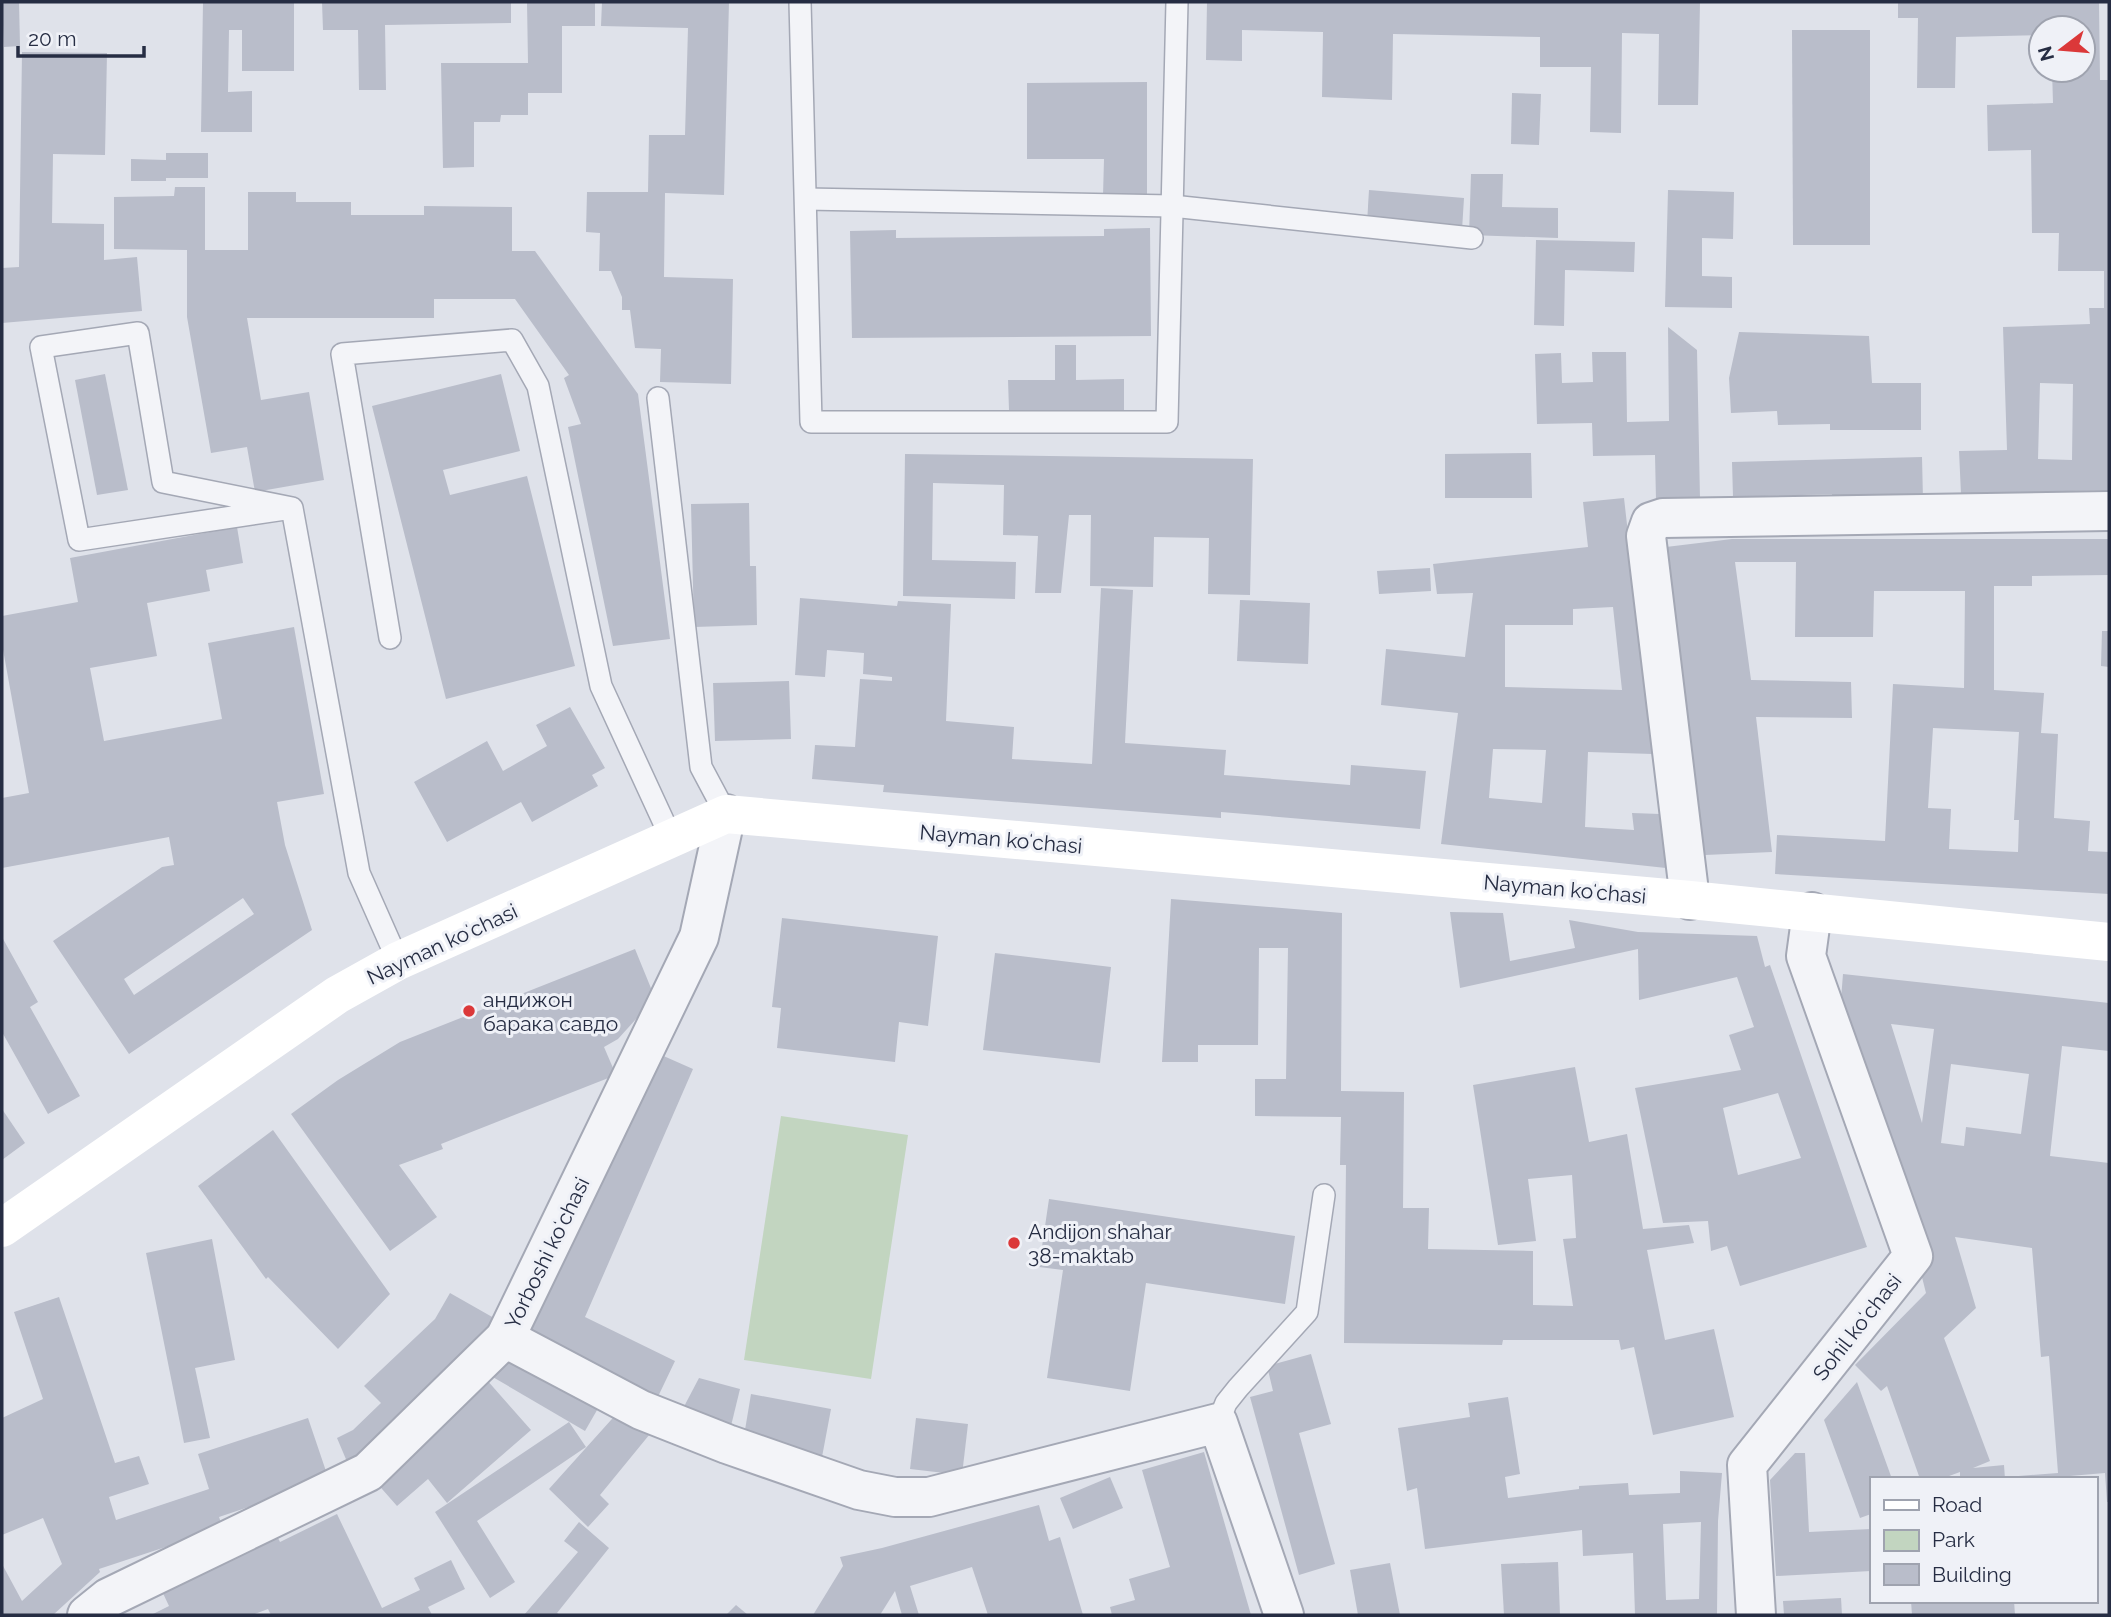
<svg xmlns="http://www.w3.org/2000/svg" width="2111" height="1617" font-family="Raleway,sans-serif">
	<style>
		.green { fill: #c2d5c0 }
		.building { fill: #b9bdca; fill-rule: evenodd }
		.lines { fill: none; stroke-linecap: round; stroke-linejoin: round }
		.service-casing { stroke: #a4a8b5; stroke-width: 24 }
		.minor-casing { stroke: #a4a8b5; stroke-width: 42 }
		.service { stroke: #f3f4f8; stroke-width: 21 }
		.minor { stroke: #f3f4f8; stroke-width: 38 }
		.secondary { stroke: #fff; stroke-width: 38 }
		.poi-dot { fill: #db3839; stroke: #eff1f7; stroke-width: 2.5 }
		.labels { text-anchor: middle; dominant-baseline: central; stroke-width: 6; stroke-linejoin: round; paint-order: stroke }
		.street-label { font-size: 21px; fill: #262d43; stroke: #eff1f7 }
		.poi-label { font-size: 21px; fill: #262d43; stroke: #eff1f7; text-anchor: start }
	</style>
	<rect width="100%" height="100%" fill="#dfe2ea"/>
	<path class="green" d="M 781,1116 L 908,1135 L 871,1379 L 744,1360 Z"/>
	<g class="building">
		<path d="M 2,2 L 19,2 L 20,46 L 4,47 Z"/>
		<path d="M 203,2 L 294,2 L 294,71 L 242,71 L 242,30 L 229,30 L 228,92 L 252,91 L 252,132 L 201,132 Z"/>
		<path d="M 322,2 L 511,2 L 511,23 L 385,25 L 386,90 L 359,90 L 358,30 L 323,30 Z"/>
		<path d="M 527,2 L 595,2 L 595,26 L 562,26 L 562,93 L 528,93 L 528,115 L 501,115 L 500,122 L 474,122 L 474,167 L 443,168 L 441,63 L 528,63 Z"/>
		<path d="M 602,2 L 729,2 L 724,195 L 665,193 L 664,277 L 733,279 L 731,384 L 660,382 L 661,349 L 635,348 L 630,310 L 622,310 L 622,297 L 611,271 L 599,271 L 600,233 L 586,232 L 587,192 L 648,192 L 649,135 L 685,135 L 688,28 L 601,26 Z"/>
		<path d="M 1207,2 L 1700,2 L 1698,105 L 1658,105 L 1659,34 L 1622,33 L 1621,133 L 1590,132 L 1591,67 L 1540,67 L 1540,37 L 1393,34 L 1392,100 L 1322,97 L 1323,32 L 1242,30 L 1242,61 L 1206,60 Z"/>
		<path d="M 1898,2 L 2099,2 L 2100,80 L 2109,80 L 2109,490 L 1961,494 L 1959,451 L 2007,450 L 2003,327 L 2090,324 L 2089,308 L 2104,308 L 2104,271 L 2058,271 L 2059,233 L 2032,233 L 2031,150 L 1988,151 L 1987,105 L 2053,103 L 2052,70 L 2083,70 L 2083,28 L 2041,28 L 2041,35 L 1956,37 L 1955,88 L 1917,88 L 1918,18 L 1898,18 ZM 2040,383 L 2073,384 L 2072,460 L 2038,459 Z"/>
		<path d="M 1792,30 L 1870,30 L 1870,245 L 1793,245 Z"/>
		<path d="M 22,52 L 107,53 L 105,155 L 53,154 L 52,223 L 104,224 L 104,260 L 137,257 L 142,311 L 2,323 L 2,268 L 19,267 Z"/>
		<path d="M 1147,82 L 1147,196 L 1103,196 L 1104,159 L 1027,159 L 1027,83 Z"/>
		<path d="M 1512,93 L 1541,94 L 1539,145 L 1511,144 Z"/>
		<path d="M 166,153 L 208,153 L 208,178 L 166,178 L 166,181 L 131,181 L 131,159 L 166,160 Z"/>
		<path d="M 1471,174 L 1503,174 L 1502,207 L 1558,208 L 1558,238 L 1469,235 Z"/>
		<path d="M 175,187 L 205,187 L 205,250 L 248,250 L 248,192 L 296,192 L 296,202 L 351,202 L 351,215 L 424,215 L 424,206 L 512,207 L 512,251 L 535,251 L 638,394 L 670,639 L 613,646 L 568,427 L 581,424 L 564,378 L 569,375 L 515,299 L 434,299 L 434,318 L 247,318 L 261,400 L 309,392 L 324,480 L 255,492 L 247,447 L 211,453 L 187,317 L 187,250 L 114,249 L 114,197 L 174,196 Z"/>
		<path d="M 1369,190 L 1464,198 L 1462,230 L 1367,223 Z"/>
		<path d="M 1668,190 L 1734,192 L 1733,239 L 1702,238 L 1702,276 L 1732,277 L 1732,308 L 1665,307 Z"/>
		<path d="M 1150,228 L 1151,336 L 852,338 L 850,231 L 896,230 L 896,238 L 1104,236 L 1104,229 Z"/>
		<path d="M 1536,240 L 1635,242 L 1634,272 L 1565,270 L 1564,326 L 1534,325 Z"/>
		<path d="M 1668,327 L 1697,350 L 1700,499 L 1656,500 L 1655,455 L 1593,456 L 1592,423 L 1537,424 L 1535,354 L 1561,353 L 1562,383 L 1593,382 L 1592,352 L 1626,352 L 1627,422 L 1669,421 Z"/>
		<path d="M 1739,332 L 1869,336 L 1872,383 L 1921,383 L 1921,430 L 1830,430 L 1830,424 L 1778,425 L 1777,411 L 1731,413 L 1729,378 Z"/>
		<path d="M 1055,345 L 1076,345 L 1076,380 L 1124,379 L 1124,410 L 1009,410 L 1008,380 L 1055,380 Z"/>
		<path d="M 105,374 L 128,490 L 97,495 L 75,380 Z"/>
		<path d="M 501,374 L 520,451 L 443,470 L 450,495 L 527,476 L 575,666 L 446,699 L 372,406 Z"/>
		<path d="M 1531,453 L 1532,498 L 1445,498 L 1445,454 Z"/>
		<path d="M 905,454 L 1253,459 L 1250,595 L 1208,594 L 1209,538 L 1154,537 L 1153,587 L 1090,586 L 1091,515 L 1069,515 L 1061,593 L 1035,593 L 1038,536 L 1003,535 L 1004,485 L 933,483 L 932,560 L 1016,562 L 1015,599 L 903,596 Z"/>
		<path d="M 1922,457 L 1923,500 L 1832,502 L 1832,494 L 1733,497 L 1732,462 Z"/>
		<path d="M 1624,498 L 1653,754 L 1588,752 L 1585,827 L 1634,830 L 1632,813 L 1660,814 L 1666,868 L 1441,844 L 1458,713 L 1381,705 L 1386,649 L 1465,657 L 1473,593 L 1437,594 L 1433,564 L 1588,547 L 1583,502 ZM 1613,607 L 1622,690 L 1505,687 L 1505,625 L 1573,625 L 1573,609 ZM 1493,749 L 1546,750 L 1542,803 L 1489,798 Z"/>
		<path d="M 749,503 L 750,566 L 756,566 L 757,625 L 694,627 L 691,504 Z"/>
		<path d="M 237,527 L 243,563 L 206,570 L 210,591 L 147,603 L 157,656 L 90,668 L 104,741 L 222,719 L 208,643 L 294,627 L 324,794 L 277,802 L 285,845 L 312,930 L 129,1054 L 53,941 L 162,867 L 174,865 L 169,837 L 2,868 L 2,798 L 29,793 L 2,644 L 2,616 L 78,602 L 70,558 ZM 243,898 L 254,914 L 134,995 L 124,979 Z"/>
		<path d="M 1732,539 L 2109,539 L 2109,575 L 2032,576 L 2032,586 L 1994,586 L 1994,690 L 2044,693 L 2041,733 L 2058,734 L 2054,818 L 2090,821 L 2088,851 L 2109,852 L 2109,894 L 1775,874 L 1777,835 L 1885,841 L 1893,684 L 1964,688 L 1965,591 L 1874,591 L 1873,637 L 1795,637 L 1796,562 L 1735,562 L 1751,680 L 1851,682 L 1852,718 L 1756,717 L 1772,852 L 1705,855 L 1666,547 ZM 1933,728 L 2019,732 L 2014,820 L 2019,820 L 2018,852 L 1949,849 L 1951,809 L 1928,808 Z"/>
		<path d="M 1430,568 L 1431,591 L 1379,594 L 1377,571 Z"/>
		<path d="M 1101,588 L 1133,590 L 1125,743 L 1226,750 L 1224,775 L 1350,785 L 1351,765 L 1426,771 L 1420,829 L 1221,812 L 1221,818 L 883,792 L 884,785 L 812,779 L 815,745 L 855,747 L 860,679 L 892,681 L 892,677 L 863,674 L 864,653 L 827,650 L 825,677 L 795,675 L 800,598 L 897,606 L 898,601 L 951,604 L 946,721 L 1014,727 L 1012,759 L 1092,764 Z"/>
		<path d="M 1240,600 L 1310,603 L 1308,664 L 1237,661 Z"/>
		<path d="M 2102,631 L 2109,631 L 2109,667 L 2101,666 Z"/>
		<path d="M 789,681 L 791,739 L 715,741 L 713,683 Z"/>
		<path d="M 570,707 L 605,768 L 592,775 L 598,786 L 532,822 L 521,802 L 447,842 L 414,782 L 487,741 L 503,771 L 547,746 L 536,725 Z"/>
		<path d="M 1171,899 L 1342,913 L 1341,1091 L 1404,1092 L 1403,1208 L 1429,1208 L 1428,1249 L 1533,1251 L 1533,1305 L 1573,1306 L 1563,1239 L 1576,1238 L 1572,1175 L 1528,1179 L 1536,1241 L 1498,1245 L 1473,1085 L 1575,1067 L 1589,1142 L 1627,1134 L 1643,1229 L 1689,1225 L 1694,1243 L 1647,1250 L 1665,1340 L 1714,1329 L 1734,1417 L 1653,1435 L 1634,1347 L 1621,1350 L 1619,1340 L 1503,1340 L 1502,1345 L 1344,1343 L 1346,1165 L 1340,1165 L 1341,1117 L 1255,1116 L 1255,1079 L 1286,1079 L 1288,948 L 1259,948 L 1258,1045 L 1198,1045 L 1198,1062 L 1162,1062 Z"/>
		<path d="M 1450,912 L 1503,913 L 1510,961 L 1575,948 L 1569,920 L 1638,932 L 1757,936 L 1765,967 L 1770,965 L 1867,1247 L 1740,1286 L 1727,1246 L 1711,1251 L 1708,1221 L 1663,1223 L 1635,1088 L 1741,1070 L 1729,1035 L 1754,1027 L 1737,977 L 1639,1000 L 1638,949 L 1460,988 ZM 1778,1093 L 1801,1158 L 1738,1175 L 1723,1108 Z"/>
		<path d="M 782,918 L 938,936 L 928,1026 L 899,1022 L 895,1062 L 777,1048 L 781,1008 L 772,1007 Z"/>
		<path d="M 2,937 L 38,1002 L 30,1007 L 80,1096 L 48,1114 L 2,1032 Z"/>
		<path d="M 635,949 L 655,998 L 618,1039 L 604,1047 L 616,1075 L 441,1144 L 443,1149 L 399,1165 L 437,1217 L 390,1251 L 291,1114 L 338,1080 L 400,1042 Z"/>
		<path d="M 995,953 L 1111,967 L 1100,1063 L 983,1050 Z"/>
		<path d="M 1843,974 L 2109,1003 L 2109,1051 L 2062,1046 L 2050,1156 L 2109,1163 L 2109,1502 L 2107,1502 L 2105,1473 L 2058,1477 L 2058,1479 L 2006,1479 L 2006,1477 L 2058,1473 L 2049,1356 L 2041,1357 L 2032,1248 L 1955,1237 L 1976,1308 L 1944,1338 L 1990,1461 L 1973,1468 L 2004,1465 L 2005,1479 L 1960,1479 L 1960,1472 L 1941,1479 L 1920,1479 L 1887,1386 L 1881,1391 L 1855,1365 L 1926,1293 L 1903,1202 L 1840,1012 ZM 1891,1024 L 1934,1029 L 1922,1123 ZM 1951,1064 L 2029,1074 L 2021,1134 L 1966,1127 L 1964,1146 L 1941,1143 Z"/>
		<path d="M 650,1050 L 693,1069 L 585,1317 L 675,1361 L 654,1405 L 522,1340 Z"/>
		<path d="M 2,1109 L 25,1143 L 2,1160 Z"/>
		<path d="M 273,1130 L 390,1294 L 338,1349 L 268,1277 L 266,1279 L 198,1186 Z"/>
		<path d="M 1049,1199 L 1295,1236 L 1285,1304 L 1146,1283 L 1130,1391 L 1047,1378 L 1063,1270 L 1039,1267 Z"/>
		<path d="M 212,1239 L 235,1360 L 195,1368 L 210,1438 L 184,1443 L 146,1253 Z"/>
		<path d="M 450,1293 L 494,1318 L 478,1349 L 348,1464 L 337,1438 L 353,1430 L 381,1403 L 364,1386 L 435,1319 Z"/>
		<path d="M 59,1297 L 115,1463 L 139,1456 L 149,1484 L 109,1497 L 116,1520 L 209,1489 L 198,1454 L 308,1418 L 329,1480 L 219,1517 L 223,1528 L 99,1569 L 100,1572 L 53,1615 L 2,1615 L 2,1564 L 22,1601 L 62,1564 L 43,1518 L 2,1535 L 2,1418 L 43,1399 L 14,1312 Z"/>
		<path d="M 523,1351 L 604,1398 L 585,1431 L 491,1376 L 498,1363 Z"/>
		<path d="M 1311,1354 L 1331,1424 L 1299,1433 L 1335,1564 L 1299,1575 L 1250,1397 L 1273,1391 L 1267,1366 Z"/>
		<path d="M 699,1378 L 740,1389 L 730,1430 L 678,1418 Z"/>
		<path d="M 486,1379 L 531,1430 L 447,1503 L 428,1479 L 397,1506 L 375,1481 Z"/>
		<path d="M 1857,1382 L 1892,1479 L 1871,1479 L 1871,1514 L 1860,1518 L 1824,1420 Z"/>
		<path d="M 751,1394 L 831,1409 L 822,1457 L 743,1442 Z"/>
		<path d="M 1508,1397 L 1520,1474 L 1505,1477 L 1508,1498 L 1579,1489 L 1579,1486 L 1628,1483 L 1629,1495 L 1680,1493 L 1680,1471 L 1722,1473 L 1718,1521 L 1717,1615 L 1635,1615 L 1633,1553 L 1583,1556 L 1582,1530 L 1425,1549 L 1417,1488 L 1407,1491 L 1398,1428 L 1470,1417 L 1468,1403 ZM 1701,1522 L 1699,1599 L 1666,1600 L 1663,1524 Z"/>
		<path d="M 620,1410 L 654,1429 L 600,1495 L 609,1504 L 588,1527 L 549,1489 Z"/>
		<path d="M 916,1418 L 968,1424 L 962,1475 L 910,1469 Z"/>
		<path d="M 569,1422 L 586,1447 L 477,1521 L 515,1582 L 490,1598 L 435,1512 Z"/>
		<path d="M 1204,1452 L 1251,1615 L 1112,1615 L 1110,1607 L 1135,1600 L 1129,1579 L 1170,1567 L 1142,1470 Z"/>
		<path d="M 1795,1453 L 1805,1453 L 1809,1532 L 1871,1529 L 1871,1571 L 1776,1576 L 1770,1480 Z"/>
		<path d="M 1110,1477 L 1123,1508 L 1073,1529 L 1060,1498 Z"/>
		<path d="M 1039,1505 L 1049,1541 L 1060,1537 L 1083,1615 L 988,1615 L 972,1567 L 910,1586 L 919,1615 L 902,1615 L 895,1591 L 880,1615 L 813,1615 L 843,1566 L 840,1557 L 882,1548 Z"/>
		<path d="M 337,1514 L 382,1608 L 420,1590 L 414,1578 L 451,1560 L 465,1589 L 428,1607 L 432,1615 L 271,1615 L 268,1609 L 252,1615 L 151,1615 L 169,1606 L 161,1589 L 276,1534 L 280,1542 Z"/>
		<path d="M 579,1522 L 609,1548 L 557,1613 L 560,1615 L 524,1615 L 578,1552 L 564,1541 Z"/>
		<path d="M 1558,1562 L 1560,1615 L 1504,1615 L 1501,1564 Z"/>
		<path d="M 1390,1563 L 1400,1615 L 1358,1615 L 1350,1570 Z"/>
		<path d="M 1841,1598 L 1842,1615 L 1784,1615 L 1783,1601 Z"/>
		<path d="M 1911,1601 L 2014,1601 L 2015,1615 L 1912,1615 Z"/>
		<path d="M 736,1605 L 748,1615 L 726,1615 Z"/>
	</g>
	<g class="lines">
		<g class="service-casing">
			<g id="service">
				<path d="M 800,2 L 811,422 L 1167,422 L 1177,2"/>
				<path d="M 806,199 L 1172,206 L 1472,238"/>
				<path d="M 658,398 L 701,767 L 726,814"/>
				<path d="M 292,508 L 163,482 L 138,333 L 41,347 L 79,540 L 292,508 L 359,873 L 398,961"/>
				<path d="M 390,638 L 342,354 L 512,340 L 538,386 L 601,686 L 672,840"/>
				<path d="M 1218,1423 L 1226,1403 L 1238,1388 L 1307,1312 L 1324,1195"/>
			</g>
		</g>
		<g class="minor-casing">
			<g id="minor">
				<path d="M 1690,900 L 1646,536 L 1651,522 L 1663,518 L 2109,511"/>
				<path d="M 505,1338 L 641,1410 L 727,1444 L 859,1490 L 895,1497 L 929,1497 L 1218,1423 L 1284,1615"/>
				<path d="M 87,1615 L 108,1598 L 368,1472 L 505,1338 L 699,937 L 726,814"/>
				<path d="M 1756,1615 L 1747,1465 L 1913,1256 L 1806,956 L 1812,912"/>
			</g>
		</g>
		<use href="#service" class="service"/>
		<use href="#minor" class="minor"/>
		<path class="secondary" d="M 2,1228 L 337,995 L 398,961 L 726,814 L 1690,900 L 2109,942"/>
	</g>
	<g class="poi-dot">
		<circle cx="469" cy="1011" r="7"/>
		<circle cx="1014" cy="1243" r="7"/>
	</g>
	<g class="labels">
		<g class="street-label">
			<text transform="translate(1001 839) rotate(5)">Nayman koʻchasi</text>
			<text transform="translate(1565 889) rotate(5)">Nayman koʻchasi</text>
			<text transform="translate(442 944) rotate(-25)">Nayman koʻchasi</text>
			<text transform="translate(547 1253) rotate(-64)">Yorboshi koʻchasi</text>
			<text transform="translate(1857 1327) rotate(-52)">Sohil koʻchasi</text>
		</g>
		<g class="poi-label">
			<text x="483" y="999">андижон<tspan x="483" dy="24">барака савдо</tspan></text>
			<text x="1028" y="1231">Andijon shahar<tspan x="1028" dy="24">38-maktab</tspan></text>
		</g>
	</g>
	<rect width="2111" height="1617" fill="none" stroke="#262d43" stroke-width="7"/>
	<rect x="1870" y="1477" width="228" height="126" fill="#eff1f7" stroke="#9fa3af" stroke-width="2"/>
	<rect x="1884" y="1500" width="35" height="10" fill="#ffffff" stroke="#9fa3af" stroke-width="2"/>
	<text x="1932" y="1512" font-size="21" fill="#262d43">Road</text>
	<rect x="1884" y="1530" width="35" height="21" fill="#c2d5c0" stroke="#9fa3af" stroke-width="2"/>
	<text x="1932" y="1547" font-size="21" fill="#262d43">Park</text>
	<rect x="1884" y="1564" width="35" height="21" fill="#b9bdca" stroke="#9fa3af" stroke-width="2"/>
	<text x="1932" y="1582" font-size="21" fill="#262d43">Building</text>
	<g transform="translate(2062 49) rotate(254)"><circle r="33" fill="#eff1f7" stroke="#9fa3af" stroke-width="2"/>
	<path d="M0-5L12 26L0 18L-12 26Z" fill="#db3839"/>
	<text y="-10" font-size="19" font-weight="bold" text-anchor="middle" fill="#262d43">N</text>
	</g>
	<path d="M18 46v10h126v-10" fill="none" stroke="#262d43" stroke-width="3.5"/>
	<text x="28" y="46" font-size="21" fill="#262d43" stroke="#eff1f7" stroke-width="5" paint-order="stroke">20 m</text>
</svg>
